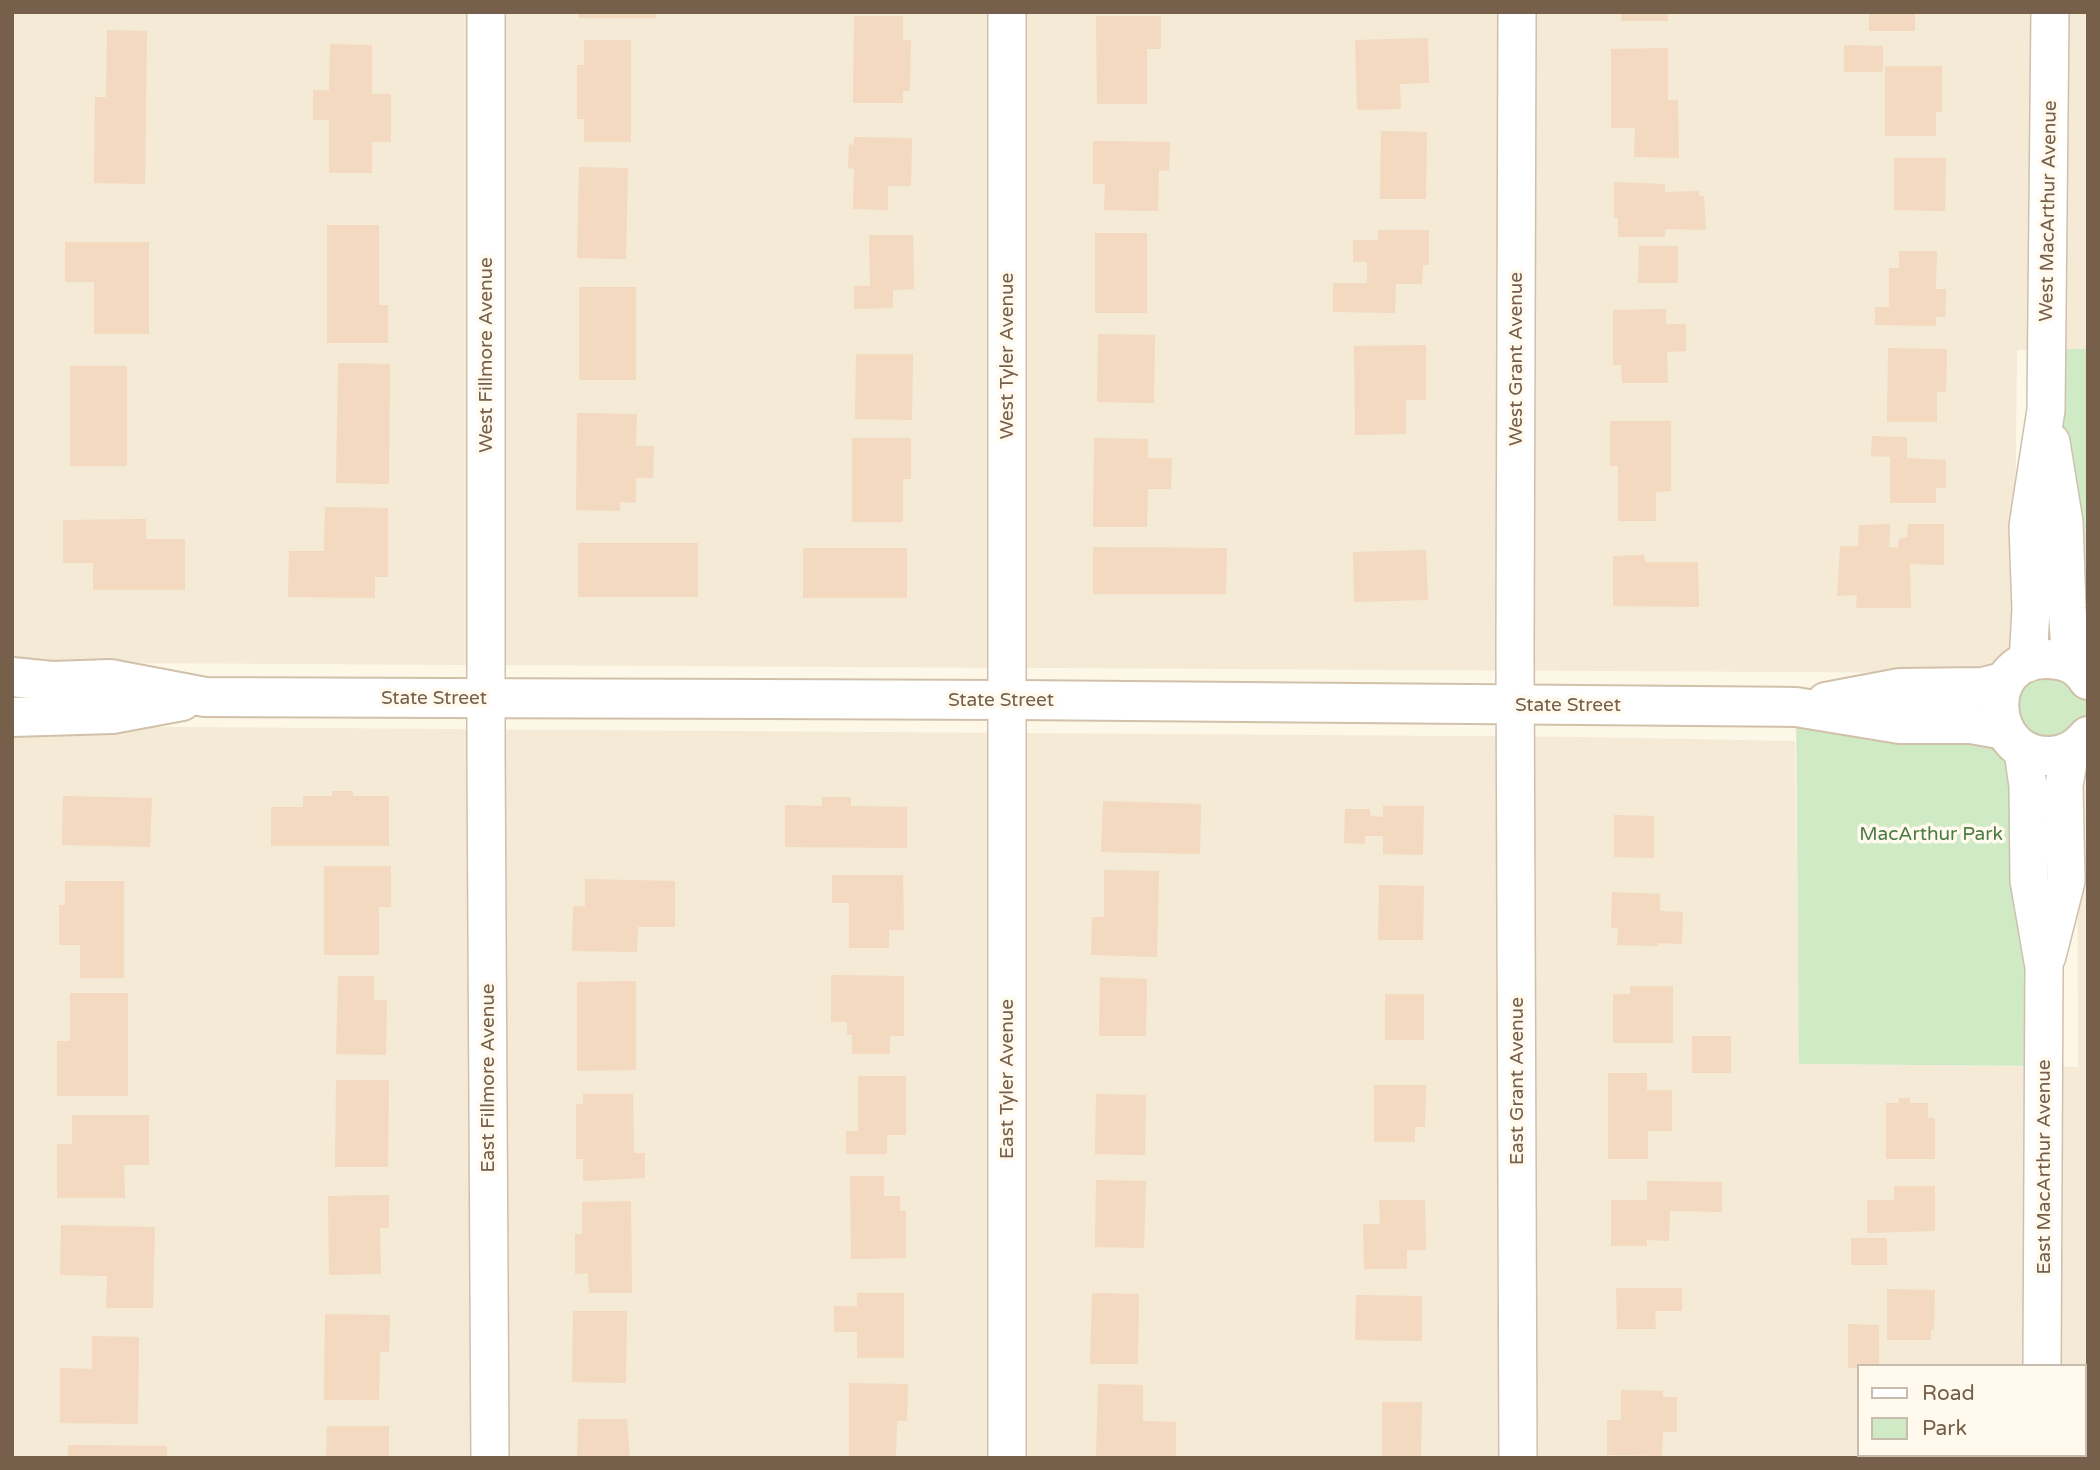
<svg xmlns="http://www.w3.org/2000/svg" width="2100" height="1470" font-family="'Varela Round',sans-serif">
	<style>
		.residential { fill: #f4ead5; fill-rule: evenodd }
		.green { fill: #cfeac5 }
		.building { fill: #f2d9bf }
		.lines { fill: none; stroke-linecap: round; stroke-linejoin: round }
		.minor-casing { stroke: #cec0ad; stroke-width: 40 }
		.secondary-casing { stroke: #d1c1aa; stroke-width: 42 }
		.minor { stroke: #fff; stroke-width: 37 }
		.secondary { stroke: #fff; stroke-width: 38 }
		.labels { text-anchor: middle; dominant-baseline: central; stroke-width: 7; stroke-linejoin: round; paint-order: stroke }
		.street-label { font-size: 19px; fill: #76604b; stroke: #fffaed }
		.park-label { font-size: 19px; fill: #4c7c43; stroke: #fffaed }
	</style>
	<rect width="100%" height="100%" fill="#fcf7e7"/>
	<g class="residential">
		<path d="M 12,12 L 2088,12 L 2088,349 L 2017,350 L 2014,627 L 2011,648 L 1999,664 L 1964,673 L 116,663 L 30,661 L 12,657 Z"/>
		<path d="M 29,726 L 1581,737 L 1795,741 L 1800,1064 L 2078,1067 L 2077,799 L 2083,769 L 2088,761 L 2088,1458 L 12,1458 L 12,730 ZM 1860,1367 L 2084,1367 L 2084,1454 L 1860,1454 Z"/>
	</g>
	<path class="green" d="M 2047,349 L 2088,349 L 2088,736 L 2044,1066 L 1799,1064 L 1796,707 L 2014,670 Z"/>
	<g class="building">
		<rect x="579" y="12" width="77" height="6"/>
		<rect x="1621" y="12" width="47" height="9"/>
		<rect x="1869" y="12" width="46" height="19"/>
		<path d="M 854,16 L 903,16 L 903,40 L 911,40 L 910,91 L 903,91 L 903,103 L 853,103 Z"/>
		<path d="M 1096,16 L 1161,16 L 1161,49 L 1147,49 L 1147,104 L 1097,104 Z"/>
		<path d="M 107,30 L 147,31 L 145,184 L 94,183 L 95,97 L 106,97 Z"/>
		<path d="M 1428,38 L 1429,83 L 1400,84 L 1401,109 L 1357,110 L 1355,40 Z"/>
		<path d="M 584,40 L 631,40 L 631,142 L 584,142 L 584,119 L 577,119 L 577,65 L 584,65 Z"/>
		<path d="M 330,44 L 372,45 L 372,94 L 391,94 L 391,142 L 372,142 L 372,173 L 329,173 L 329,120 L 313,120 L 313,90 L 329,90 Z"/>
		<path d="M 1844,45 L 1883,46 L 1883,72 L 1844,72 Z"/>
		<path d="M 1668,48 L 1668,100 L 1678,100 L 1679,158 L 1634,157 L 1635,128 L 1611,128 L 1611,49 Z"/>
		<path d="M 1885,66 L 1942,66 L 1942,112 L 1936,112 L 1936,136 L 1885,136 Z"/>
		<path d="M 1381,131 L 1427,132 L 1426,199 L 1380,199 Z"/>
		<path d="M 854,137 L 912,138 L 911,186 L 888,186 L 888,210 L 853,209 L 854,169 L 848,168 L 849,144 L 854,145 Z"/>
		<path d="M 1093,141 L 1170,142 L 1169,171 L 1159,170 L 1158,211 L 1104,210 L 1105,184 L 1093,184 Z"/>
		<path d="M 1894,158 L 1946,158 L 1945,211 L 1894,210 Z"/>
		<path d="M 579,167 L 628,168 L 626,259 L 577,258 Z"/>
		<path d="M 1614,182 L 1665,184 L 1665,192 L 1699,191 L 1699,196 L 1704,196 L 1706,230 L 1665,229 L 1665,237 L 1618,237 L 1618,218 L 1614,218 Z"/>
		<path d="M 327,225 L 379,225 L 379,305 L 388,305 L 388,343 L 327,343 Z"/>
		<path d="M 1378,230 L 1429,230 L 1429,265 L 1423,265 L 1422,284 L 1396,284 L 1395,313 L 1333,312 L 1333,283 L 1367,283 L 1367,262 L 1353,262 L 1353,240 L 1378,240 Z"/>
		<rect x="1095" y="233" width="52" height="80"/>
		<path d="M 869,235 L 913,235 L 914,289 L 893,290 L 893,308 L 854,309 L 854,286 L 870,286 Z"/>
		<path d="M 65,242 L 149,242 L 149,334 L 94,334 L 94,282 L 65,282 Z"/>
		<path d="M 1639,246 L 1678,246 L 1678,283 L 1638,283 Z"/>
		<path d="M 1899,251 L 1937,251 L 1936,289 L 1946,289 L 1945,317 L 1936,317 L 1936,326 L 1875,325 L 1875,307 L 1889,307 L 1889,268 L 1899,268 Z"/>
		<rect x="579" y="287" width="57" height="93"/>
		<path d="M 1666,309 L 1666,324 L 1686,324 L 1686,351 L 1667,352 L 1668,383 L 1622,383 L 1621,365 L 1613,365 L 1613,310 Z"/>
		<path d="M 1098,334 L 1155,335 L 1154,403 L 1097,402 Z"/>
		<path d="M 1426,345 L 1426,400 L 1406,400 L 1406,434 L 1355,435 L 1354,346 Z"/>
		<path d="M 1888,348 L 1947,349 L 1946,392 L 1937,392 L 1937,422 L 1887,422 Z"/>
		<path d="M 856,354 L 913,354 L 912,420 L 855,419 Z"/>
		<path d="M 338,363 L 390,364 L 389,484 L 336,483 Z"/>
		<rect x="70" y="366" width="57" height="100"/>
		<path d="M 577,413 L 637,414 L 636,446 L 654,446 L 653,478 L 636,478 L 636,503 L 620,502 L 620,511 L 576,510 Z"/>
		<path d="M 1610,421 L 1671,421 L 1671,491 L 1656,492 L 1656,521 L 1618,521 L 1618,466 L 1610,466 Z"/>
		<path d="M 1872,436 L 1907,437 L 1907,458 L 1946,460 L 1946,488 L 1936,488 L 1936,503 L 1890,503 L 1890,457 L 1871,456 Z"/>
		<path d="M 852,438 L 911,438 L 911,479 L 903,479 L 903,522 L 852,522 Z"/>
		<path d="M 1094,438 L 1148,439 L 1148,458 L 1172,458 L 1171,489 L 1148,489 L 1147,527 L 1093,527 Z"/>
		<path d="M 325,507 L 388,508 L 388,577 L 375,577 L 375,598 L 288,597 L 289,551 L 324,551 Z"/>
		<path d="M 146,519 L 146,539 L 185,539 L 185,590 L 93,590 L 93,563 L 63,563 L 63,520 Z"/>
		<path d="M 1890,524 L 1889,547 L 1898,548 L 1899,539 L 1907,537 L 1908,524 L 1944,524 L 1944,565 L 1910,564 L 1911,608 L 1856,608 L 1857,595 L 1837,596 L 1840,546 L 1858,546 L 1859,525 Z"/>
		<rect x="578" y="543" width="120" height="54"/>
		<path d="M 1093,547 L 1227,548 L 1226,594 L 1093,594 Z"/>
		<rect x="803" y="548" width="104" height="50"/>
		<path d="M 1426,550 L 1428,600 L 1354,602 L 1353,552 Z"/>
		<path d="M 1644,555 L 1645,562 L 1698,562 L 1699,607 L 1613,606 L 1613,556 Z"/>
		<path d="M 332,791 L 353,791 L 353,796 L 389,796 L 389,846 L 271,846 L 271,807 L 303,807 L 303,796 L 332,796 Z"/>
		<path d="M 63,796 L 152,798 L 150,847 L 62,845 Z"/>
		<path d="M 822,797 L 851,797 L 851,806 L 907,807 L 907,848 L 785,847 L 785,805 L 822,806 Z"/>
		<path d="M 1103,801 L 1201,804 L 1200,854 L 1101,852 Z"/>
		<path d="M 1383,806 L 1424,806 L 1423,855 L 1383,854 L 1383,836 L 1365,836 L 1365,844 L 1344,843 L 1345,809 L 1370,809 L 1370,816 L 1383,817 Z"/>
		<path d="M 1614,815 L 1654,816 L 1654,858 L 1614,857 Z"/>
		<path d="M 324,866 L 391,866 L 391,907 L 379,907 L 379,955 L 324,955 Z"/>
		<path d="M 1104,870 L 1159,871 L 1157,957 L 1091,955 L 1092,917 L 1104,917 Z"/>
		<path d="M 832,875 L 903,875 L 904,930 L 889,930 L 889,948 L 849,948 L 849,903 L 832,903 Z"/>
		<path d="M 585,879 L 675,881 L 675,927 L 638,927 L 637,952 L 572,951 L 573,906 L 585,906 Z"/>
		<path d="M 65,881 L 124,881 L 124,978 L 80,978 L 80,945 L 59,945 L 59,905 L 65,905 Z"/>
		<path d="M 1379,885 L 1424,886 L 1423,940 L 1378,940 Z"/>
		<path d="M 1612,892 L 1660,894 L 1660,911 L 1683,912 L 1682,944 L 1658,943 L 1658,946 L 1617,945 L 1618,928 L 1611,928 Z"/>
		<path d="M 831,975 L 904,976 L 904,1036 L 890,1036 L 890,1054 L 852,1054 L 852,1035 L 847,1035 L 847,1022 L 831,1022 Z"/>
		<path d="M 338,976 L 374,976 L 374,1000 L 387,1000 L 386,1055 L 336,1054 Z"/>
		<path d="M 1100,977 L 1147,979 L 1146,1036 L 1099,1036 Z"/>
		<path d="M 636,981 L 636,1070 L 577,1071 L 577,982 Z"/>
		<path d="M 1630,986 L 1673,986 L 1673,1043 L 1613,1043 L 1613,994 L 1630,994 Z"/>
		<path d="M 70,993 L 128,993 L 128,1096 L 57,1096 L 57,1041 L 70,1041 Z"/>
		<rect x="1385" y="994" width="39" height="46"/>
		<rect x="1692" y="1036" width="39" height="37"/>
		<path d="M 1608,1073 L 1647,1073 L 1647,1090 L 1672,1090 L 1672,1131 L 1648,1131 L 1648,1159 L 1608,1159 Z"/>
		<path d="M 858,1076 L 906,1076 L 906,1135 L 887,1135 L 887,1154 L 846,1154 L 846,1131 L 858,1131 Z"/>
		<path d="M 336,1080 L 389,1080 L 388,1167 L 335,1167 Z"/>
		<path d="M 1374,1085 L 1426,1085 L 1425,1127 L 1415,1127 L 1415,1142 L 1374,1142 Z"/>
		<path d="M 583,1094 L 633,1094 L 634,1153 L 645,1153 L 645,1178 L 583,1181 L 583,1159 L 576,1159 L 576,1104 L 583,1104 Z"/>
		<path d="M 1096,1094 L 1146,1095 L 1145,1155 L 1095,1154 Z"/>
		<path d="M 1899,1098 L 1910,1098 L 1910,1103 L 1928,1103 L 1928,1118 L 1935,1118 L 1935,1159 L 1886,1159 L 1886,1103 L 1899,1103 Z"/>
		<path d="M 72,1115 L 149,1115 L 149,1165 L 124,1165 L 125,1198 L 57,1198 L 57,1144 L 72,1144 Z"/>
		<path d="M 850,1176 L 884,1176 L 884,1196 L 900,1196 L 900,1211 L 906,1211 L 906,1258 L 851,1259 Z"/>
		<path d="M 1096,1180 L 1146,1181 L 1144,1248 L 1095,1247 Z"/>
		<path d="M 1647,1181 L 1722,1182 L 1722,1212 L 1670,1211 L 1669,1241 L 1647,1240 L 1647,1246 L 1611,1246 L 1611,1200 L 1647,1200 Z"/>
		<path d="M 1894,1186 L 1935,1186 L 1935,1231 L 1867,1233 L 1867,1200 L 1894,1200 Z"/>
		<path d="M 389,1195 L 389,1228 L 380,1228 L 381,1274 L 329,1275 L 328,1196 Z"/>
		<path d="M 1379,1200 L 1425,1200 L 1426,1250 L 1407,1250 L 1407,1269 L 1364,1269 L 1363,1224 L 1380,1224 Z"/>
		<path d="M 631,1201 L 632,1293 L 589,1293 L 588,1273 L 575,1274 L 575,1234 L 582,1234 L 582,1202 Z"/>
		<path d="M 61,1225 L 155,1227 L 153,1308 L 106,1308 L 107,1276 L 60,1275 Z"/>
		<rect x="1851" y="1238" width="36" height="27"/>
		<path d="M 1616,1288 L 1682,1288 L 1682,1311 L 1655,1311 L 1656,1329 L 1617,1329 Z"/>
		<path d="M 1887,1289 L 1935,1290 L 1934,1330 L 1931,1330 L 1931,1340 L 1887,1340 Z"/>
		<path d="M 857,1293 L 904,1293 L 904,1358 L 857,1358 L 857,1332 L 834,1332 L 834,1306 L 857,1306 Z"/>
		<path d="M 1092,1293 L 1139,1294 L 1138,1364 L 1090,1364 Z"/>
		<path d="M 1356,1295 L 1422,1296 L 1422,1341 L 1355,1340 Z"/>
		<path d="M 573,1311 L 627,1311 L 626,1383 L 572,1382 Z"/>
		<path d="M 325,1314 L 390,1315 L 389,1352 L 380,1352 L 379,1400 L 324,1400 Z"/>
		<path d="M 1848,1324 L 1879,1325 L 1879,1367 L 1848,1368 Z"/>
		<path d="M 92,1336 L 139,1337 L 138,1424 L 60,1423 L 60,1368 L 92,1369 Z"/>
		<path d="M 849,1383 L 908,1384 L 907,1421 L 897,1421 L 896,1458 L 849,1458 Z"/>
		<path d="M 1098,1384 L 1143,1385 L 1143,1421 L 1176,1422 L 1176,1458 L 1096,1458 Z"/>
		<path d="M 1621,1390 L 1663,1391 L 1663,1397 L 1677,1397 L 1677,1432 L 1663,1432 L 1662,1456 L 1607,1455 L 1607,1420 L 1621,1420 Z"/>
		<path d="M 1382,1402 L 1422,1402 L 1421,1457 L 1382,1457 Z"/>
		<path d="M 578,1419 L 627,1419 L 630,1458 L 577,1458 Z"/>
		<path d="M 327,1426 L 389,1426 L 389,1458 L 326,1458 Z"/>
		<path d="M 68,1445 L 167,1446 L 167,1458 L 68,1458 Z"/>
	</g>
	<g class="lines">
		<g class="minor-casing">
			<g id="minor">
				<path d="M 486,12 L 486,753 L 490,1458"/>
				<path d="M 1517,12 L 1515,650 L 1518,1458"/>
				<path d="M 2051,442 L 2064,522 L 2067,608 L 2071,663"/>
				<path d="M 2028,663 L 2031,609 L 2028,526 L 2046,410 L 2050,12"/>
				<path d="M 2023,751 L 2028,786 L 2029,880 L 2044,967 L 2042,1367"/>
				<path d="M 2047,956 L 2066,881 L 2064,785 L 2070,752"/>
				<path d="M 1007,1458 L 1007,12"/>
				<path d="M 2042,1458 L 2042,1454"/>
			</g>
		</g>
		<g class="secondary-casing">
			<g id="secondary">
				<path d="M 12,677 L 52,681 L 110,679 L 205,697 L 1007,700 L 1796,707 L 1900,724 L 1971,724 L 2005,730"/>
				<path d="M 2088,680 C 2078,664 2064,659 2046,659 C 1980,658 1986,759 2051,756 C 2067,755 2078,748 2088,736"/>
				<path d="M 1826,702 L 1900,688 L 1983,687 L 2003,682"/>
				<path d="M 12,717 L 112,714 L 182,701"/>
			</g>
		</g>
		<use href="#minor" class="minor"/>
		<use href="#secondary" class="secondary"/>
	</g>
	<g class="labels">
		<g class="street-label">
			<text transform="translate(2048 211) rotate(-89)">West MacArthur Avenue</text>
			<text transform="translate(486 355) rotate(-90)">West Fillmore Avenue</text>
			<text transform="translate(1007 356) rotate(-90)">West Tyler Avenue</text>
			<text transform="translate(1516 359) rotate(-90)">West Grant Avenue</text>
			<text x="434" y="698">State Street</text>
			<text x="1001" y="700">State Street</text>
			<text x="1568" y="705">State Street</text>
			<text transform="translate(488 1078) rotate(-90)">East Fillmore Avenue</text>
			<text transform="translate(1007 1079) rotate(-90)">East Tyler Avenue</text>
			<text transform="translate(1517 1081) rotate(-90)">East Grant Avenue</text>
			<text transform="translate(2044 1167) rotate(-90)">East MacArthur Avenue</text>
		</g>
		<g class="park-label">
			<text x="1931" y="834">MacArthur Park</text>
		</g>
	</g>
	<rect width="2100" height="1470" fill="none" stroke="#76604b" stroke-width="28"/>
	<rect x="1858" y="1365" width="228" height="91" fill="#fffaed" stroke="#c8bcac" stroke-width="2"/>
	<rect x="1872" y="1388" width="35" height="10" fill="#ffffff" stroke="#c8bcac" stroke-width="2"/>
	<text x="1922" y="1400" font-size="21" fill="#76604b">Road</text>
	<rect x="1872" y="1418" width="35" height="21" fill="#cfeac5" stroke="#c8bcac" stroke-width="2"/>
	<text x="1922" y="1435" font-size="21" fill="#76604b">Park</text>
</svg>
